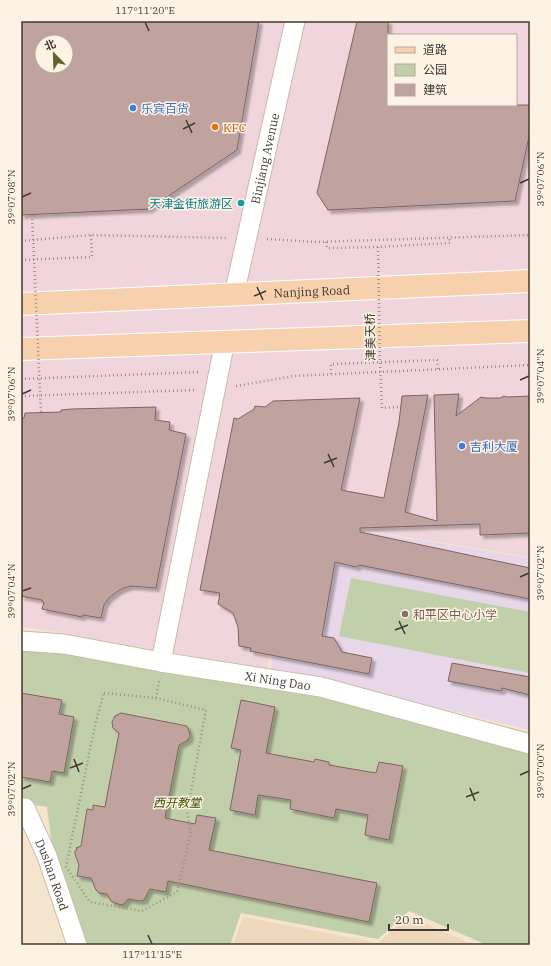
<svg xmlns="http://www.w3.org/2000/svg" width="551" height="966" font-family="'IBM Plex Serif','Noto Sans SC',serif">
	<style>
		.commercial { fill: #f0d6dc; fill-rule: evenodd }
		.built { fill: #edd8bb }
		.education { fill: #e7d7e9 }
		.green { fill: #c1cfaa }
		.building { fill: #c0a39f; stroke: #806562; fill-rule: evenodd; filter: url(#shadow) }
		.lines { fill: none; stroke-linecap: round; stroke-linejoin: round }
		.minor-casing { stroke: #cabaa5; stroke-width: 21 }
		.major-casing { stroke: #fff; stroke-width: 24 }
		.path { stroke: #9d9181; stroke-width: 2.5; stroke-dasharray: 1 3; stroke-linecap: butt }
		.minor { stroke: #fff; stroke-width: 19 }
		.major { stroke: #f7d1ae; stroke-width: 22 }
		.path-bridge { stroke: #9d9181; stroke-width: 2.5; stroke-dasharray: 1 3; stroke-linecap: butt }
		.ticks { fill: none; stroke: #413a31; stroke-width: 1.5 }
		.shop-dot { fill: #3f7fe0; stroke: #fdf3e5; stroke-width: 1.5 }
		.food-dot { fill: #e8710a; stroke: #fdf3e5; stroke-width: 1.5 }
		.culture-dot { fill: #0f9aa8; stroke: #fdf3e5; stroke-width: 1.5 }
		.education-dot { fill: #8d6e63; stroke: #fdf3e5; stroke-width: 1.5 }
		.labels { text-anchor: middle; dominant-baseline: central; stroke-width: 3; stroke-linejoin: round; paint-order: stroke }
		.shop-label { font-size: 12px; fill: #366cbe; stroke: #fdf3e5; text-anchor: start }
		.food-label { font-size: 12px; fill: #c56008; stroke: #fdf3e5; text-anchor: start }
		.street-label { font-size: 12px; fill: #413a31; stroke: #fdf3e5 }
		.culture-label { font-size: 12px; fill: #0d838f; stroke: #fdf3e5; text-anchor: end }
		.education-label { font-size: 12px; fill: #785e54; stroke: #fdf3e5; text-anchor: start }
		.park-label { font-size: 12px; font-style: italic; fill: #3c5000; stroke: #fdf3e5 }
		.neatline { fill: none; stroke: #413a31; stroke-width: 1.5 }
		.ticks-label { font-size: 10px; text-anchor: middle; fill: #413a31 }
	</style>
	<defs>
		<filter id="shadow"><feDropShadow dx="3.5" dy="3.5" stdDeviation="1" flood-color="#0004"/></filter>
	</defs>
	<rect width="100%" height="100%" fill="#f5e5ce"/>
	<path class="commercial" d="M 21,21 L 530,21 L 530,557 L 297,519 L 267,670 L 33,628 L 21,628 ZM 388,35 L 516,35 L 516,105 L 388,105 ZM 42,42 L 66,42 L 66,66 L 42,66 Z"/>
	<path class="built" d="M 408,916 L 474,945 L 233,945 L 243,917 L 378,943 Z"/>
	<path class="education" d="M 297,520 L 530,558 L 530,730 L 328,681 L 270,670 Z"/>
	<g class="green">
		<path d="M 351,578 L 530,612 L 530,673 L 339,636 Z"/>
		<path d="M 21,648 L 64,651 L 318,693 L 530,755 L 530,945 L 487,945 L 409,911 L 378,939 L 241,913 L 230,945 L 88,945 L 54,861 L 47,807 L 21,803 Z"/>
	</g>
	<g class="building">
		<path d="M 21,21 L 259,21 L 237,150 L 149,209 L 21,215 ZM 42,42 L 66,42 L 66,66 L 42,66 Z"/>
		<path d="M 357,21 L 388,21 L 388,105 L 530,105 L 530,132 L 515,201 L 328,210 L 317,193 Z"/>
		<path d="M 459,394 L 456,416 L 481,397 L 486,398 L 500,398 L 504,396 L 507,397 L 530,396 L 530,533 L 480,535 L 480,524 L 360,528 L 360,532 L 530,568 L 530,599 L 359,565 L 356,567 L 335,562 L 322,636 L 334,638 L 342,652 L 372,658 L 369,674 L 250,651 L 251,648 L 239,646 L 238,627 L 233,613 L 218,604 L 220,593 L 200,590 L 234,418 L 238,419 L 254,409 L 255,406 L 265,407 L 273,401 L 360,398 L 341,490 L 384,498 L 399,422 L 402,396 L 428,395 L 405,512 L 437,521 L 434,395 Z"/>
		<path d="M 156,407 L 155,420 L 170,422 L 169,430 L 186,434 L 156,588 L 131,586 L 124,588 L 118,591 L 109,598 L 104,605 L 101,618 L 83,615 L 82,617 L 42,609 L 44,602 L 42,601 L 42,600 L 21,596 L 21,418 L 24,418 L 25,413 L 61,412 L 61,410 L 71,409 Z"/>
		<path d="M 452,663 L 530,677 L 530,695 L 502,688 L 501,691 L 448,681 Z"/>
		<path d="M 21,693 L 62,700 L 59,714 L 74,717 L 64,773 L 52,771 L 50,782 L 21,777 Z"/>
		<path d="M 241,700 L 275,707 L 266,753 L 314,762 L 315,759 L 329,762 L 329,765 L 376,773 L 379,762 L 403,766 L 389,840 L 365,835 L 368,815 L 336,809 L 334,818 L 290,809 L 291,800 L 258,795 L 255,815 L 230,810 L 241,750 L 231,748 Z"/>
		<path d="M 121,713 L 187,726 L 189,731 L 190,736 L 188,740 L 179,745 L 165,818 L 195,824 L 197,815 L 216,818 L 209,850 L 377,883 L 369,922 L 168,881 L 166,892 L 150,889 L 144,900 L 140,901 L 128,899 L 123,905 L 118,904 L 111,901 L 107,894 L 99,893 L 96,890 L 91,878 L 77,876 L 79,865 L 75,854 L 75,851 L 77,850 L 76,848 L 81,846 L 87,809 L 93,810 L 93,805 L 105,807 L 119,733 L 113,728 L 112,722 L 115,716 Z"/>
	</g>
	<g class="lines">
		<g class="minor-casing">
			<g id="minor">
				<path id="s1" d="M 234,295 L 295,21"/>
				<path id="s2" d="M 21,641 L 64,644 L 161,662 L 321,687 L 530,744"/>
				<path d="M 161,662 L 225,341"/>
				<path id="s3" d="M 21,808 L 25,808 L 47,856 L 77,945"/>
			</g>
		</g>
		<g class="major-casing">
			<g id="major">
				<path id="s4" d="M 21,304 L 530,281"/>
				<path d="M 21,349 L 530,331"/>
			</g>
		</g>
		<g class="path">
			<path d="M 267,239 L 316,242 L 530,235"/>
			<path d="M 21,241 L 91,235 L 228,238"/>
			<path d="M 326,242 L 327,248 L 378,247 L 450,243 L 449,237"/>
			<path d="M 21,260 L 92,257 L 91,235"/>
			<path d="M 331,374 L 331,364 L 437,360 L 438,369"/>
			<path d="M 21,379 L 200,372"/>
			<path d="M 236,386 L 294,376 L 530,365"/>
			<path d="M 21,396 L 197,390"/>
			<path d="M 104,693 L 156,698 L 206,710 L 187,812 L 191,832 L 177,892 L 142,911 L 90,902 L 66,867 L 95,725 Z"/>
			<path d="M 156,698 L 159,681"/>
		</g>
		<use href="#minor" class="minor"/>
		<use href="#major" class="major"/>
		<g class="path-bridge">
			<path d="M 32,215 L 41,413"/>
			<path d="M 378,247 L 380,362 L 382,408 L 400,407"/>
		</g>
	</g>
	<path class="ticks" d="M 145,22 L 149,31M 186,120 L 192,133M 183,129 L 195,123M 520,183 L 529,179M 22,197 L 31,193M 257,287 L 263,300M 254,296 L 266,291M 520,380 L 529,376M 22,394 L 31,390M 328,454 L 334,467M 324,463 L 337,458M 520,577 L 529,573M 22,591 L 31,588M 399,621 L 405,634M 395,630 L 408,625M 74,759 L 79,772M 70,768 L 83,763M 520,775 L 529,771M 470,788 L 475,801M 22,789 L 31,785M 466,797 L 479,792M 148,935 L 152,944"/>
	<g class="shop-dot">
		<circle cx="133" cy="108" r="4"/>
		<circle cx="462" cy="446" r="4"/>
	</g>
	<circle class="food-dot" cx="215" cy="127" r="4"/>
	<circle class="culture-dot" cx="241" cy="203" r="4"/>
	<circle class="education-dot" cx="405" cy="614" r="4"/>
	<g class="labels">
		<g class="shop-label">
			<text x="141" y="108">乐宾百货</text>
			<text x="470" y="446">吉利大厦</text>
		</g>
		<g class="food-label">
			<text x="223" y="127">KFC</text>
		</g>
		<g class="street-label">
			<text stroke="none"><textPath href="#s1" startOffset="140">Binjiang Avenue</textPath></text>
			<text stroke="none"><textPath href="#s4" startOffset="291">Nanjing Road</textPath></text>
			<text transform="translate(370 337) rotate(-91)">津美天桥</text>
			<text stroke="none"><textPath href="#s2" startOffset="260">Xi Ning Dao</textPath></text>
			<text stroke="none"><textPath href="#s3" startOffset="76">Dushan Road</textPath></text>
		</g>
		<g class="culture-label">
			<text x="233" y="203">天津金街旅游区</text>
		</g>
		<g class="education-label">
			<text x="413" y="614">和平区中心小学</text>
		</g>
		<g class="park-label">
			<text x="177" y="802">西开教堂</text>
		</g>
	</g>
	<rect width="551" height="966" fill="none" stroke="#fdf3e5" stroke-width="44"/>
	<rect x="387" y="34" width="130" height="72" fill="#fdf3e5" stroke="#b2a99d"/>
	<rect x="395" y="47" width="20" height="6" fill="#f7d1ae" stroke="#b2a99d"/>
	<text x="423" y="54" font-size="12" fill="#413a31">道路</text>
	<rect x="395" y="64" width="20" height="12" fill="#c1cfaa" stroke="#b2a99d"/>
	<text x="423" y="74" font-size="12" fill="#413a31">公园</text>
	<rect x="395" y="84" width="20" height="12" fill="#c0a39f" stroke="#b2a99d"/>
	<text x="423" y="94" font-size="12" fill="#413a31">建筑</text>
	<g transform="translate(54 54) rotate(337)"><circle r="19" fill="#fdf3e5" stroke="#b2a99d"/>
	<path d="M0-3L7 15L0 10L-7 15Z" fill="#68612e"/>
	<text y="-6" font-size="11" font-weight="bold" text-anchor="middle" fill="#413a31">北</text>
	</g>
	<path d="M389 924v6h59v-6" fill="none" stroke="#413a31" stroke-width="2"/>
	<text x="395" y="924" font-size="12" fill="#413a31" stroke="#fdf3e5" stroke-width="3" paint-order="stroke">20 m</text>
	<rect x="22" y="22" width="507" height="922" class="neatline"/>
	<g class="ticks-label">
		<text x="145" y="14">117°11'20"E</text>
		<text transform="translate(540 179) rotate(-90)" y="4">39°07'06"N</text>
		<text transform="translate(11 197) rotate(-90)" y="4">39°07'08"N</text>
		<text transform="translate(540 376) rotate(-90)" y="4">39°07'04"N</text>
		<text transform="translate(11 394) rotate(-90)" y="4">39°07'06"N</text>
		<text transform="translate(540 573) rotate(-90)" y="4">39°07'02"N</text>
		<text transform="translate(11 591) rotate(-90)" y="4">39°07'04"N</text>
		<text transform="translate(540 771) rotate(-90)" y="4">39°07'00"N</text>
		<text transform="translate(11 789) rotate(-90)" y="4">39°07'02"N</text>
		<text x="152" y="958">117°11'15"E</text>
	</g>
</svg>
